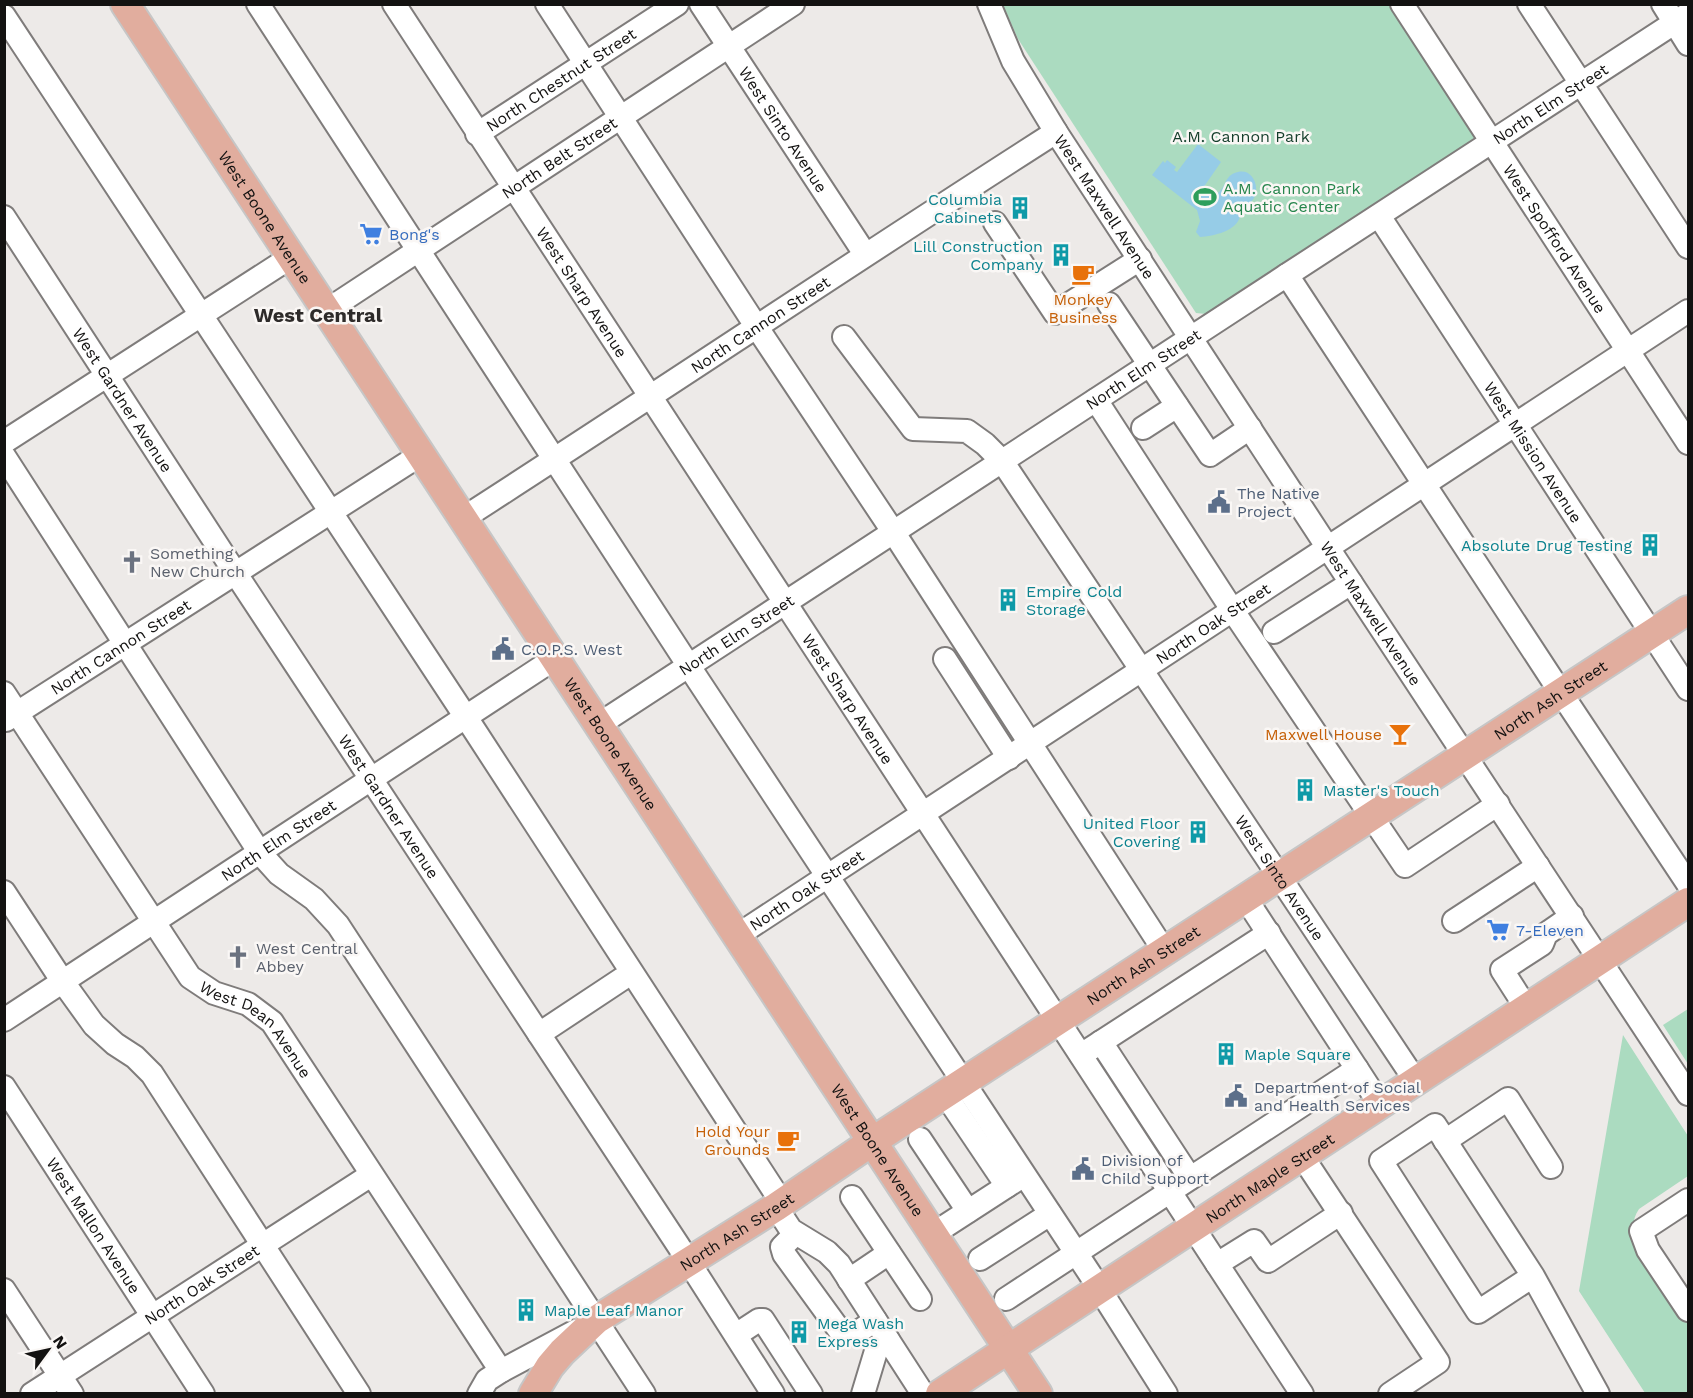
<svg xmlns="http://www.w3.org/2000/svg" width="1693" height="1398" font-family="'Work Sans',sans-serif">
	<style>
		.green { fill: #abdbc0 }
		.water { fill: #96cce7 }
		.lines { fill: none; stroke-linecap: round; stroke-linejoin: round }
		.minor-casing { stroke: #7f7c7b; stroke-width: 26 }
		.major-casing { stroke: #c6c6c6; stroke-width: 32 }
		.minor { stroke: #fff; stroke-width: 22 }
		.major { stroke: #e1ad9e; stroke-width: 28 }
		.labels { text-anchor: middle; dominant-baseline: central; stroke-width: 5; stroke-linejoin: round; paint-order: stroke }
		.street-label { font-size: 16px; fill: #131211; stroke: #faf7f5 }
		.park-label { font-size: 16px; fill: #143e2b; stroke: #faf7f5 }
		.leisure-label { font-size: 16px; fill: #27864d; stroke: #faf7f5; text-anchor: start }
		.culture-label { font-size: 16px; fill: #0d838f; stroke: #faf7f5; text-anchor: start }
		.shop-label { font-size: 16px; fill: #366cbe; stroke: #faf7f5; text-anchor: start }
		.food-label { font-size: 16px; fill: #c56008; stroke: #faf7f5; text-anchor: end }
		.service-label { font-size: 16px; fill: #4e5e75; stroke: #faf7f5; text-anchor: start }
		.worship-label { font-size: 16px; fill: #5b616d; stroke: #faf7f5; text-anchor: start }
		.quarter-label { font-size: 20px; font-weight: bold; fill: #2e2b2a; stroke: #faf7f5 }
	</style>
	<rect width="100%" height="100%" fill="#edeae8"/>
	<g class="green">
		<path d="M 1003,5 L 1393,5 L 1474,129 L 1475,136 L 1471,142 L 1206,314 L 1196,313 L 1018,39 Z"/>
		<path d="M 1688,1009 L 1688,1064 L 1663,1025 Z"/>
		<path d="M 1623,1035 L 1688,1136 L 1688,1176 L 1639,1209 C 1615,1243 1676,1294 1688,1323 C 1691,1332 1688,1380 1688,1393 L 1645,1393 L 1579,1291 Z"/>
	</g>
	<path class="water" d="M 1198,144 L 1221,162 L 1201,191 L 1212,196 C 1228,191 1222,175 1238,172 C 1258,167 1264,203 1243,205 C 1239,206 1236,205 1233,205 L 1233,210 L 1240,216 C 1237,231 1214,236 1200,237 L 1196,232 L 1200,221 L 1197,210 L 1152,175 L 1163,161 L 1165,163 L 1167,160 L 1176,167 L 1174,170 L 1177,172 Z"/>
	<g class="lines">
		<g class="minor-casing">
			<g id="minor">
				<path d="M 258,4 L 698,680 L 1090,1274 L 1166,1394"/>
				<path id="s1" d="M 394,4 L 1302,1394"/>
				<path d="M 547,4 L 756,326 L 894,533 L 1165,952"/>
				<path id="s2" d="M 701,4 L 865,254"/>
				<path id="s3" d="M 989,4 L 1013,61 L 1056,132 L 1328,548 L 1688,1094"/>
				<path id="s4" d="M 1402,4 L 1688,443"/>
				<path d="M 1529,4 L 1688,247"/>
				<path d="M 1663,4 L 1688,44"/>
				<path d="M 4,16 L 475,731 L 782,1203"/>
				<path id="s5" d="M 477,134 L 677,4"/>
				<path id="s6" d="M 1379,216 L 1688,689"/>
				<path id="s7" d="M 4,217 L 236,574 L 678,1245 L 773,1394"/>
				<path d="M 995,223 L 1055,313 L 1140,259"/>
				<path d="M 1287,275 L 1561,693 L 1688,884"/>
				<path d="M 1109,304 L 1210,455 L 1250,428"/>
				<path id="s8" d="M 326,311 L 793,4"/>
				<path id="s9" d="M 844,337 L 913,429 L 967,431 L 985,444 L 1002,461 L 1417,1083"/>
				<path d="M 1096,400 L 1233,611 L 1405,866 L 1498,804"/>
				<path d="M 1143,428 L 1177,406"/>
				<path d="M 4,442 L 291,257"/>
				<path d="M 4,456 L 260,853 L 279,874 L 314,899 L 338,925 L 644,1394"/>
				<path id="s10" d="M 462,519 C 661,391 857,259 1056,132"/>
				<path d="M 1274,632 L 1351,583"/>
				<path d="M 945,659 L 1009,758"/>
				<path id="s11" d="M 4,693 L 190,977 L 214,993 L 248,1004 L 272,1022 L 501,1371"/>
				<path id="s12" d="M 6,720 L 420,455"/>
				<path id="s13" d="M 598,725 L 1287,275 L 1688,14"/>
				<path d="M 4,892 L 63,982 L 94,1025 L 115,1044 L 135,1057 L 152,1074 L 359,1394"/>
				<path d="M 1454,921 L 1538,866"/>
				<path id="s14" d="M 738,935 L 1688,311"/>
				<path d="M 1527,1009 L 1502,970 L 1542,944 L 1546,934 L 1572,916"/>
				<path id="s15" d="M 4,1020 L 554,659"/>
				<path d="M 539,1034 L 622,979"/>
				<path d="M 1101,1042 L 1190,1178"/>
				<path d="M 1081,1055 L 1269,933"/>
				<path d="M 1357,1069 L 1381,1106"/>
				<path id="s16" d="M 4,1087 L 203,1394"/>
				<path d="M 945,1094 L 1007,1186"/>
				<path d="M 920,1139 L 968,1211"/>
				<path d="M 1445,1141 L 1508,1099 L 1551,1167"/>
				<path d="M 1302,1156 L 1438,1362 L 1390,1394"/>
				<path d="M 852,1197 L 920,1299"/>
				<path d="M 1688,1200 L 1641,1231 L 1648,1250 L 1688,1310"/>
				<path d="M 776,1207 L 791,1230 L 827,1252 L 839,1264 L 923,1394"/>
				<path d="M 795,1234 L 782,1247 L 784,1254 L 840,1331 C 856,1337 862,1329 875,1320"/>
				<path d="M 933,1234 L 1018,1179"/>
				<path d="M 980,1259 L 1050,1214"/>
				<path d="M 1217,1264 L 1254,1241 L 1268,1261 L 1341,1213"/>
				<path d="M 1533,1276 L 1478,1312 L 1381,1161 L 1435,1125 L 1533,1276 L 1598,1394"/>
				<path d="M 849,1280 L 889,1253"/>
				<path d="M 4,1290 L 72,1394"/>
				<path d="M 1006,1299 L 1357,1069 L 1246,899"/>
				<path d="M 736,1335 L 759,1320 L 763,1320 L 811,1394"/>
				<path id="s17" d="M 32,1394 L 371,1175"/>
				<path d="M 479,1394 L 487,1380 L 501,1371 L 576,1331"/>
				<path d="M 863,1394 L 876,1351 L 888,1340"/>
			</g>
		</g>
		<g class="major-casing">
			<g id="major">
				<path id="s18" d="M 125,4 L 1038,1394"/>
				<path id="s19" d="M 533,1394 L 550,1366 L 562,1352 L 596,1320 L 776,1207 L 873,1141 L 1688,610"/>
				<path id="s20" d="M 940,1394 C 1190,1230 1440,1067 1688,902"/>
			</g>
		</g>
		<use href="#minor" class="minor"/>
		<use href="#major" class="major"/>
	</g>
	<defs>
		<g id="stadium-bare" transform="scale(1.8)"><path d="M0-5a6.5 5 0 1 0 0 10a6.5 5 0 1 0 0-10ZM-3.5-1.8h7v3.6h-7Z" fill="#2e9e5b" stroke="#faf7f5" stroke-width="2.5" paint-order="stroke"/></g>
		<g id="building-bare" transform="scale(1.8)"><path d="M-4-6H4V6H1V3H-1V6H-4ZM-2.5-4.3h1.7v1.8h-1.7ZM.8-4.3h1.7v1.8H.8ZM-2.5-1h1.7V.8h-1.7ZM.8-1h1.7V.8H.8Z" fill="#0f9aa8" stroke="#faf7f5" stroke-width="2.5" paint-order="stroke"/></g>
		<g id="supermarket-bare" transform="scale(1.8)"><path d="M-6-5.5h2.5l.6 2H6L4.5 2H-2.5L-4.4-4H-6ZM-1.5 3.2a1.3 1.3 0 1 0 .1 0ZM3 3.2a1.3 1.3 0 1 0 .1 0Z" fill="#3f7fe0" stroke="#faf7f5" stroke-width="2.5" paint-order="stroke"/></g>
		<g id="cafe-bare" transform="scale(1.8)"><path d="M-5.5-4.5H6V0H3Q3 3.5 0 3.5H-2.5Q-5.5 3.5-5.5 0ZM3-3.2v2h1.7v-2ZM-6 4.5H4V6H-6Z" fill="#e8710a" stroke="#faf7f5" stroke-width="2.5" paint-order="stroke"/></g>
		<g id="civic-bare" transform="scale(1.8)"><path d="M-.6-6.5H3V-4.5H.6V-3L4-1V1h2V6H-6V1h2V-1L-.6-3ZM-1.2 2.5V6h2.4V2.5Z" fill="#5c6f8a" stroke="#faf7f5" stroke-width="2.5" paint-order="stroke"/></g>
		<g id="church-bare" transform="scale(1.8)"><path d="M-1.2-6h2.4v3.5h3.3v2.4h-3.3V6h-2.4V-.1h-3.3v-2.4h3.3Z" fill="#6b7280" stroke="#faf7f5" stroke-width="2.5" paint-order="stroke"/></g>
		<g id="bar-bare" transform="scale(1.8)"><path d="M-6-5H6L.8 .8V4.5H3.5V6h-7V4.5H-.8V.8Z" fill="#e8710a" stroke="#faf7f5" stroke-width="2.5" paint-order="stroke"/></g>
	</defs>
	<g fill-rule="evenodd">
		<use href="#stadium-bare" x="1205" y="197"/>
		<use href="#building-bare" x="1020" y="208"/>
		<use href="#supermarket-bare" x="371" y="234"/>
		<use href="#building-bare" x="1061" y="255"/>
		<use href="#cafe-bare" x="1083" y="274"/>
		<use href="#civic-bare" x="1219" y="502"/>
		<use href="#building-bare" x="1650" y="545"/>
		<use href="#church-bare" x="132" y="562"/>
		<use href="#building-bare" x="1008" y="600"/>
		<use href="#civic-bare" x="503" y="649"/>
		<use href="#bar-bare" x="1400" y="734"/>
		<use href="#building-bare" x="1305" y="790"/>
		<use href="#building-bare" x="1198" y="832"/>
		<use href="#supermarket-bare" x="1498" y="930"/>
		<use href="#church-bare" x="238" y="957"/>
		<use href="#building-bare" x="1226" y="1054"/>
		<use href="#civic-bare" x="1236" y="1096"/>
		<use href="#cafe-bare" x="788" y="1140"/>
		<use href="#civic-bare" x="1083" y="1169"/>
		<use href="#building-bare" x="526" y="1310"/>
		<use href="#building-bare" x="799" y="1332"/>
	</g>
	<g class="labels">
		<g class="street-label">
			<text stroke="none"><textPath href="#s5" startOffset="100">North Chestnut Street</textPath></text>
			<text stroke="none"><textPath href="#s13" startOffset="1137">North Elm Street</textPath></text>
			<text stroke="none"><textPath href="#s2" startOffset="150">West Sinto Avenue</textPath></text>
			<text stroke="none"><textPath href="#s8" startOffset="279">North Belt Street</textPath></text>
			<text stroke="none"><textPath href="#s3" startOffset="234">West Maxwell Avenue</textPath></text>
			<text stroke="none"><textPath href="#s18" startOffset="255">West Boone Avenue</textPath></text>
			<text stroke="none"><textPath href="#s4" startOffset="280">West Spofford Avenue</textPath></text>
			<text stroke="none"><textPath href="#s1" startOffset="344">West Sharp Avenue</textPath></text>
			<text stroke="none"><textPath href="#s10" startOffset="356">North Cannon Street</textPath></text>
			<text stroke="none"><textPath href="#s13" startOffset="651">North Elm Street</textPath></text>
			<text stroke="none"><textPath href="#s7" startOffset="218">West Gardner Avenue</textPath></text>
			<text stroke="none"><textPath href="#s6" startOffset="282">West Mission Avenue</textPath></text>
			<text stroke="none"><textPath href="#s3" startOffset="720">West Maxwell Avenue</textPath></text>
			<text stroke="none"><textPath href="#s14" startOffset="568">North Oak Street</textPath></text>
			<text stroke="none"><textPath href="#s13" startOffset="165">North Elm Street</textPath></text>
			<text stroke="none"><textPath href="#s12" startOffset="136">North Cannon Street</textPath></text>
			<text stroke="none"><textPath href="#s1" startOffset="830">West Sharp Avenue</textPath></text>
			<text stroke="none"><textPath href="#s19" startOffset="1236">North Ash Street</textPath></text>
			<text stroke="none"><textPath href="#s18" startOffset="885">West Boone Avenue</textPath></text>
			<text stroke="none"><textPath href="#s7" startOffset="704">West Gardner Avenue</textPath></text>
			<text stroke="none"><textPath href="#s15" startOffset="328">North Elm Street</textPath></text>
			<text stroke="none"><textPath href="#s9" startOffset="716">West Sinto Avenue</textPath></text>
			<text stroke="none"><textPath href="#s14" startOffset="82">North Oak Street</textPath></text>
			<text stroke="none"><textPath href="#s19" startOffset="750">North Ash Street</textPath></text>
			<text stroke="none"><textPath href="#s11" startOffset="426">West Dean Avenue</textPath></text>
			<text stroke="none"><textPath href="#s18" startOffset="1371">West Boone Avenue</textPath></text>
			<text stroke="none"><textPath href="#s20" startOffset="394">North Maple Street</textPath></text>
			<text stroke="none"><textPath href="#s16" startOffset="165">West Mallon Avenue</textPath></text>
			<text stroke="none"><textPath href="#s19" startOffset="264">North Ash Street</textPath></text>
			<text stroke="none"><textPath href="#s17" startOffset="202">North Oak Street</textPath></text>
		</g>
		<g class="park-label">
			<text x="1241" y="136">A.M. Cannon Park</text>
		</g>
		<g class="leisure-label">
			<text x="1223" y="188">A.M. Cannon Park<tspan x="1223" dy="18">Aquatic Center</tspan></text>
		</g>
		<g class="culture-label">
			<text x="1002" y="199" text-anchor="end">Columbia<tspan x="1002" dy="18">Cabinets</tspan></text>
			<text x="1043" y="246" text-anchor="end">Lill Construction<tspan x="1043" dy="18">Company</tspan></text>
			<text x="1632" y="545" text-anchor="end">Absolute Drug Testing</text>
			<text x="1026" y="591">Empire Cold<tspan x="1026" dy="18">Storage</tspan></text>
			<text x="1323" y="790">Master's Touch</text>
			<text x="1180" y="823" text-anchor="end">United Floor<tspan x="1180" dy="18">Covering</tspan></text>
			<text x="1244" y="1054">Maple Square</text>
			<text x="544" y="1310">Maple Leaf Manor</text>
			<text x="817" y="1323">Mega Wash<tspan x="817" dy="18">Express</tspan></text>
		</g>
		<g class="shop-label">
			<text x="389" y="234">Bong's</text>
			<text x="1516" y="930">7-Eleven</text>
		</g>
		<g class="food-label">
			<text x="1083" y="299" text-anchor="middle">Monkey<tspan x="1083" dy="18">Business</tspan></text>
			<text x="1382" y="734">Maxwell House</text>
			<text x="770" y="1131">Hold Your<tspan x="770" dy="18">Grounds</tspan></text>
		</g>
		<g class="service-label">
			<text x="1237" y="493">The Native<tspan x="1237" dy="18">Project</tspan></text>
			<text x="521" y="649">C.O.P.S. West</text>
			<text x="1254" y="1087">Department of Social<tspan x="1254" dy="18">and Health Services</tspan></text>
			<text x="1101" y="1160">Division of<tspan x="1101" dy="18">Child Support</tspan></text>
		</g>
		<g class="worship-label">
			<text x="150" y="553">Something<tspan x="150" dy="18">New Church</tspan></text>
			<text x="256" y="948">West Central<tspan x="256" dy="18">Abbey</tspan></text>
		</g>
		<g class="quarter-label">
			<text x="318" y="315">West Central</text>
		</g>
	</g>
	<rect width="1693" height="1398" fill="none" stroke="#131211" stroke-width="12"/>
	<g transform="translate(48 1350) rotate(57)" stroke="#faf7f5" stroke-width="4.5" paint-order="stroke">
	<path d="M0-4.5L10 22L0 15L-10 22Z" fill="#131211"/>
	<text y="-9" font-size="16" font-weight="bold" text-anchor="middle" fill="#131211">N</text>
	</g>
</svg>
